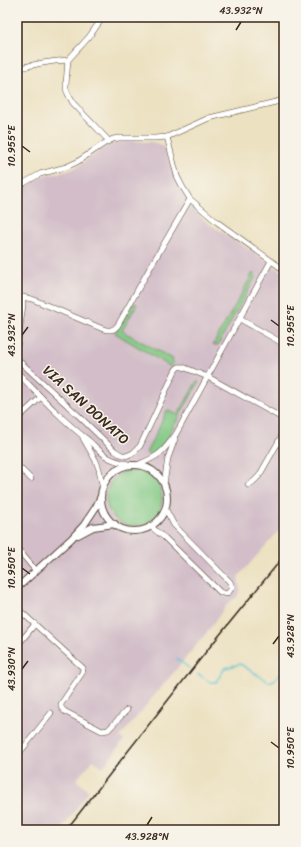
<svg xmlns="http://www.w3.org/2000/svg" width="301" height="847" font-family="Sriracha,sans-serif">
	<style>
		.industrial { fill: #d2bdc8 }
		.green { fill: #7fc783; stroke: #5d7850 }
		.lines { fill: none; stroke-linecap: round; stroke-linejoin: round }
		.stream { stroke: #55c0d0; stroke-width: 1.5 }
		.minor-casing { stroke: #564536; stroke-width: 6 }
		.tertiary-casing { stroke: #564536; stroke-width: 8 }
		.minor { stroke: #fff; stroke-width: 5 }
		.tertiary { stroke: #fff; stroke-width: 6 }
		.rail { stroke: #3b2a1e; stroke-width: 1.5 }
		.ticks { fill: none; stroke: #3b2a1e; stroke-width: 1.5 }
		.labels { text-anchor: middle; dominant-baseline: central; stroke-width: 3; stroke-linejoin: round; paint-order: stroke }
		.street-label { font-size: 14px; fill: #3b2a1e; stroke: #f7f3e8 }
		.neatline { fill: none; stroke: #3b2a1e; stroke-width: 1.5 }
		.ticks-label { font-size: 10px; text-anchor: middle; fill: #3b2a1e }
	</style>
	<rect width="100%" height="100%" fill="#f7f3e8"/>
	<filter id="ink" filterUnits="userSpaceOnUse"><feTurbulence type="fractalNoise" baseFrequency=".025" numOctaves="2"/><feDisplacementMap in="SourceGraphic" scale="8" xChannelSelector="R" yChannelSelector="G"/><feConvolveMatrix kernelMatrix="1 2 1 2 8 2 1 2 1" color-interpolation-filters="sRGB"/></filter>
	<filter id="wash" filterUnits="userSpaceOnUse"><feTurbulence type="fractalNoise" baseFrequency=".012" numOctaves="4" result="noise"/><feDisplacementMap in="SourceGraphic" scale="16" xChannelSelector="R" yChannelSelector="G"/><feGaussianBlur stdDeviation="0.9" result="paint"/><feColorMatrix in="noise" values="0 0 0 0 0 0 0 0 0 0 0 0 0 0 0 0 0 1.4 0 .05"/><feComposite in="paint" operator="in"/></filter>
	<g filter="url(#wash)">
		<rect width="100%" height="100%" fill="#ece1c1"/>
		<path class="industrial" d="M 133,141 L 151,142 L 160,144 L 163,146 L 183,193 L 196,211 L 202,218 L 211,225 L 261,257 L 284,273 L 284,525 L 238,577 L 240,589 L 237,597 L 228,603 L 208,631 L 120,737 L 124,740 L 103,767 L 93,760 L 76,780 L 89,791 L 61,830 L 17,830 L 17,193 L 42,176 L 68,171 L 77,167 L 105,147 L 111,144 L 118,142 Z"/>
		<g class="green">
			<path d="M 253,273 L 256,276 L 218,345 L 213,345 Z"/>
			<path d="M 134,303 L 137,304 L 122,331 L 173,359 L 172,362 L 173,362 L 171,367 L 115,333 Z"/>
			<path d="M 197,381 L 199,382 L 166,440 C 162,447 157,451 149,455 L 146,453 L 158,430 L 167,410 L 178,415 Z"/>
			<circle cx="134" cy="498" r="28"/>
		</g>
		<g class="lines">
			<g class="stream">
				<path d="M 177,659 L 189,668"/>
				<path d="M 198,674 L 210,682 L 216,682 L 225,668 L 240,664 L 258,675 L 267,681 L 269,682 L 274,680 L 284,670"/>
			</g>
		</g>
	</g>
	<g filter="url(#ink)">
		<g class="lines">
			<g class="minor-casing">
				<g id="minor">
					<path d="M 103,17 L 89,37 L 68,60 L 66,84 L 66,89 L 68,94 L 73,103 L 109,141"/>
					<path d="M 17,69 C 34,64 51,61 68,60"/>
					<path d="M 167,137 L 177,176 L 182,186 L 190,199 L 217,222 L 284,270"/>
					<path d="M 17,187 L 40,174 L 66,167 L 77,162 L 105,143 L 113,139 L 119,138 L 155,138 L 167,137 L 209,118 L 284,100"/>
					<path d="M 17,294 L 22,297 L 32,299 L 103,329 C 109,331 114,331 118,325 L 151,266 L 190,199"/>
					<path d="M 240,319 L 284,344"/>
					<path d="M 17,347 L 23,305 L 22,297"/>
					<path d="M 17,359 L 79,416 L 115,451 L 120,454 L 126,456 L 133,453 L 140,446 L 151,423 L 175,371 C 177,367 179,366 183,367 L 208,377 L 284,419"/>
					<path d="M 17,372 C 40,396 62,420 88,440 C 95,446 101,453 109,458 C 117,462 124,463 132,465"/>
					<path d="M 17,419 L 41,397"/>
					<path d="M 83,438 L 96,461 L 99,469 L 103,490"/>
					<path d="M 17,465 L 31,479"/>
					<path d="M 137,465 C 144,462 153,459 160,453 C 166,448 171,441 176,434 L 271,261"/>
					<path d="M 164,484 L 168,458 L 175,439"/>
					<path d="M 248,485 L 253,482 L 259,476 L 284,432"/>
					<path d="M 150,526 L 165,538 L 220,592 L 226,594 L 229,592 L 232,587 L 230,582 L 174,525 L 165,508"/>
					<path d="M 17,548 L 36,571"/>
					<path d="M 17,608 L 83,668 L 83,669 L 82,673 L 61,704 L 61,707 L 64,711 L 102,731 L 108,730 L 127,710"/>
					<path d="M 17,646 L 35,624"/>
					<path d="M 17,756 L 51,713"/>
				</g>
			</g>
			<g class="tertiary-casing">
				<g id="tertiary">
					<circle cx="134" cy="498" r="33"/>
					<path d="M 78,535 L 93,527 L 115,524"/>
					<path d="M 17,588 L 71,539 L 84,525 L 96,507 L 101,496"/>
				</g>
			</g>
			<use href="#minor" class="minor"/>
			<use href="#tertiary" class="tertiary"/>
			<path class="rail" d="M 66,830 L 209,648 L 284,556"/>
		</g>
	</g>
	<path class="ticks" d="M 236,30 L 241,22M 22,146 L 30,152M 271,320 L 279,326M 22,335 L 28,327M 22,568 L 30,574M 273,644 L 279,636M 22,669 L 28,661M 271,742 L 279,748M 147,825 L 152,817"/>
	<g class="labels">
		<g class="street-label">
			<text transform="translate(86 405) rotate(42)">VIA SAN DONATO</text>
		</g>
	</g>
	<rect width="301" height="847" fill="none" stroke="#f7f3e8" stroke-width="44"/>
	<rect x="22" y="22" width="257" height="803" class="neatline"/>
	<g class="ticks-label">
		<text x="241" y="14">43.932°N</text>
		<text transform="translate(11 146) rotate(-90)" y="4">10.955°E</text>
		<text transform="translate(290 326) rotate(-90)" y="4">10.955°E</text>
		<text transform="translate(11 335) rotate(-90)" y="4">43.932°N</text>
		<text transform="translate(11 568) rotate(-90)" y="4">10.950°E</text>
		<text transform="translate(290 636) rotate(-90)" y="4">43.928°N</text>
		<text transform="translate(11 669) rotate(-90)" y="4">43.930°N</text>
		<text transform="translate(290 748) rotate(-90)" y="4">10.950°E</text>
		<text x="147" y="840">43.928°N</text>
	</g>
</svg>
